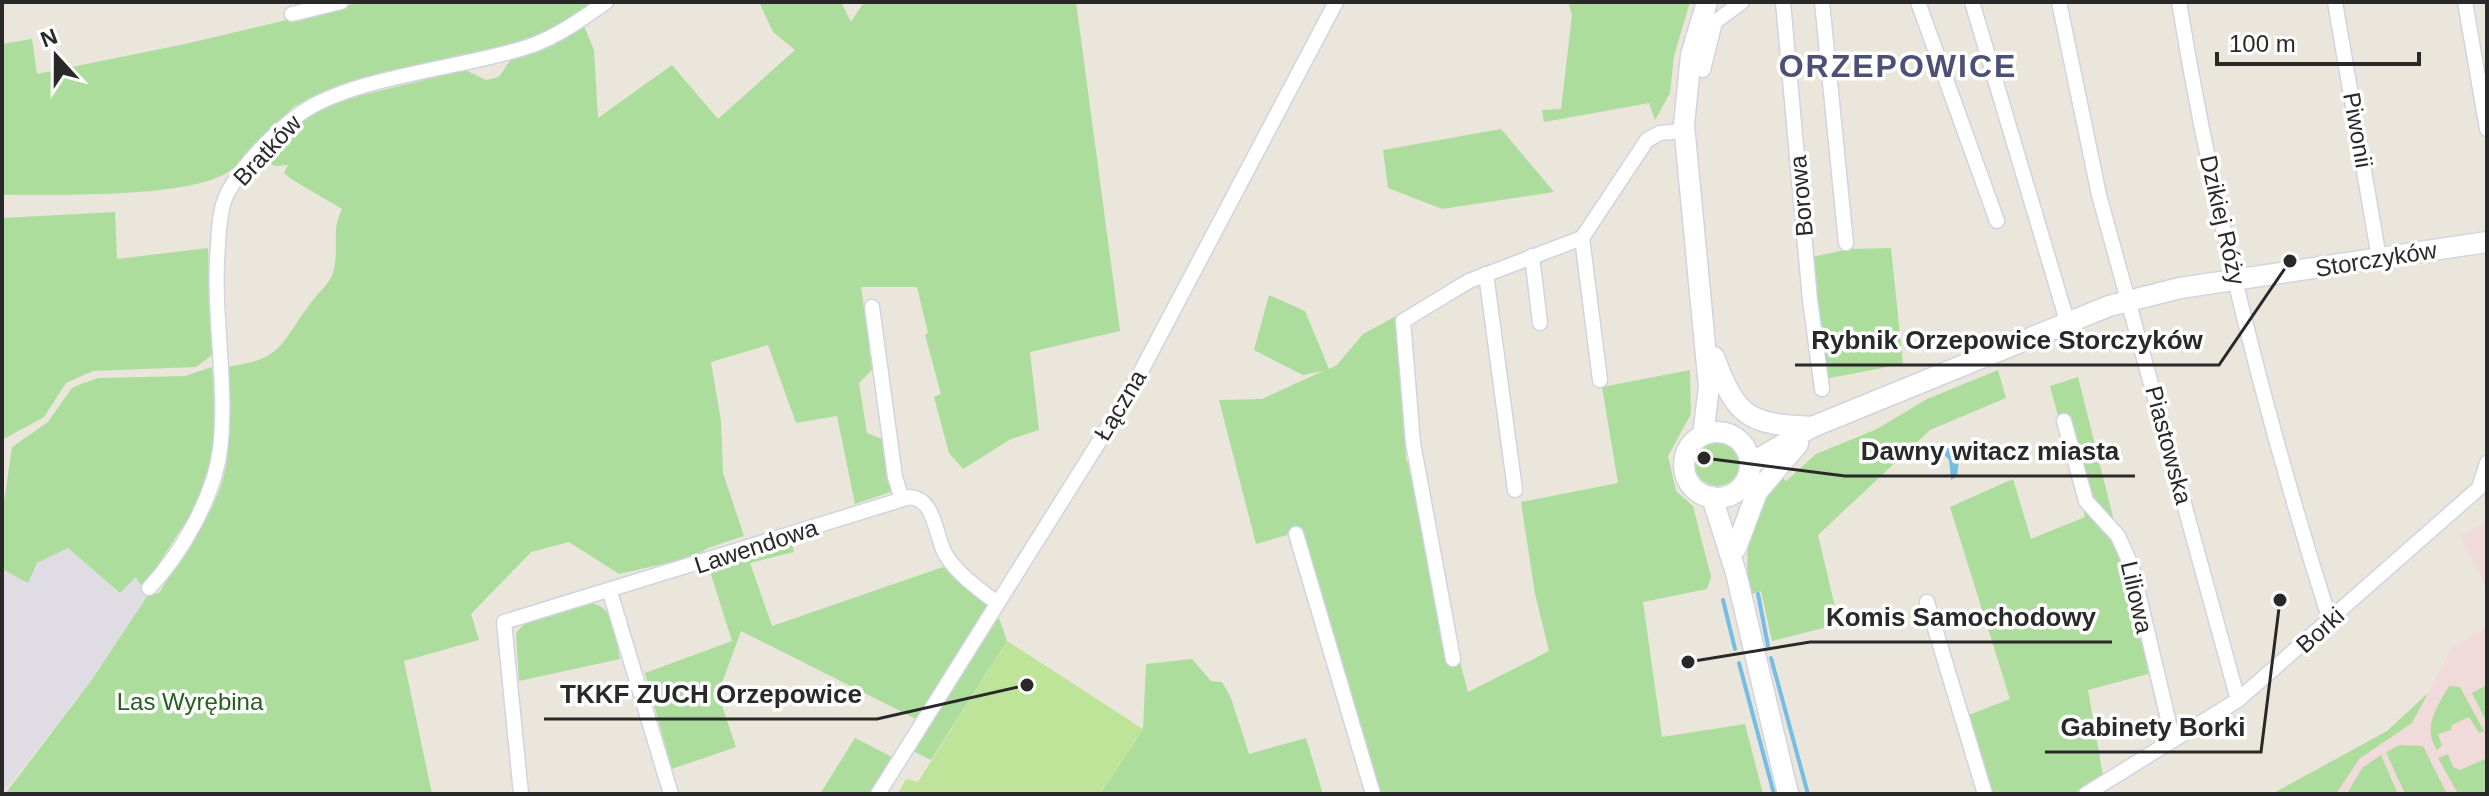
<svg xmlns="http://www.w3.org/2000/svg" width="2489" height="796" font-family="Helvetica,sans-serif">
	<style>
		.industrial { fill: #dfdce3 }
		.medical { fill: #f1dbda }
		.green { fill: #acdd9c }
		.pitch { fill: #bde499 }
		.water { fill: #76bde5 }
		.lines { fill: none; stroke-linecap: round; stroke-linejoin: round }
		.stream { stroke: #76bde5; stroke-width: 4 }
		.street-casing { stroke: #d1d3e1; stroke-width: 17 }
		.secondary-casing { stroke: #d1d3e1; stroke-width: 23 }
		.street { stroke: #fff; stroke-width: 14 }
		.secondary { stroke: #fff; stroke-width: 20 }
		.labels { text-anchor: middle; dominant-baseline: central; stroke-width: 7; stroke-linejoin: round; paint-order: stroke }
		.street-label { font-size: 24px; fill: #292929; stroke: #fff }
		.park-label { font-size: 24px; fill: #26601f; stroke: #fff }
		.district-label { font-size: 32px; font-weight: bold; letter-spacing: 2px; fill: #4d5076; stroke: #fff }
		.leader { fill: none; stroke: #292929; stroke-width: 3 }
		.callout-dot { fill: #292929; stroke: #fff; stroke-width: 3 }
		.callout-label { font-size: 26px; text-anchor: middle; font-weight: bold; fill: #292929; stroke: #fff; stroke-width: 7; stroke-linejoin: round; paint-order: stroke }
	</style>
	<rect width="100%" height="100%" fill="#eae6dc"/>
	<path class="industrial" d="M 68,548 L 119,593 L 136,576 L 148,595 L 91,681 L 2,794 L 2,569 L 28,582 L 37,563 Z"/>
	<g class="medical">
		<path d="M 2487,522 L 2487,589 L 2462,540 L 2462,535 Z"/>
		<path d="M 2487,626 L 2487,794 L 2272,794 L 2387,731 L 2428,693 L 2451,649 Z"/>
	</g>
	<g class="green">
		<path d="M 362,2 L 594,2 L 541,40 L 334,88 L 293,107 C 277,123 244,162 228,172 C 186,199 54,194 2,195 L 2,44 L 32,39 L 37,74 L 185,44 Z"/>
		<path d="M 759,2 L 841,2 L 851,22 L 864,2 L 1076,2 L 1120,331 L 1030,352 L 1039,430 L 1011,439 L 963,469 L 949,453 L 934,397 L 941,394 L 925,335 L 928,333 L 917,287 L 861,287 L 873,369 L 859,383 L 867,433 L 885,440 L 893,491 L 855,504 L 837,416 L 796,423 L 768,345 L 711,362 L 721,421 L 723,473 L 744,536 L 708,548 L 694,557 L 619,574 L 569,542 L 531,552 L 471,614 L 479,640 L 404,661 L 432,794 L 5,794 L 91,681 L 148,595 L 159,593 C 180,557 212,519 223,479 C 233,444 227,403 227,367 C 284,359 279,345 310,304 C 318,292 331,284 334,269 C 339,248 331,230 342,209 L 291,179 L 284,173 L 288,165 L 275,166 L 263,160 L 294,126 L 330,103 L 465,70 L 486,80 L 499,77 L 513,56 L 552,46 L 584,26 L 594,50 L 598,118 L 672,65 L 718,119 L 795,50 L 773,32 Z"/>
		<path d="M 1568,2 L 1690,2 L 1674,56 L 1670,93 L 1655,120 L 1649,103 L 1544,122 L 1542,110 L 1561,109 L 1572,15 Z"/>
		<path d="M 1501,129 L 1554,192 L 1442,209 L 1388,188 L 1383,150 Z"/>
		<path d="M 115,212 L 117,259 L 208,248 L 212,355 L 196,367 L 93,371 L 66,383 L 44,417 L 2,440 L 2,218 Z"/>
		<path d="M 1891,248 L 1903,364 L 1825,379 L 1811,257 L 1850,249 Z"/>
		<path d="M 1269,295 L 1305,311 L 1329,369 L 1337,365 L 1363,334 L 1400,314 L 1406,459 L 1418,490 L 1453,664 L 1460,662 L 1468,692 L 1549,651 L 1535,594 L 1521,502 L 1618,483 L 1602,387 L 1690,370 L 1691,414 L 1668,456 L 1676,491 L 1693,506 L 1711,577 L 1707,589 L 1643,602 L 1662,737 L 1745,724 L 1763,794 L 1378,794 L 1297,532 L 1256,544 L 1219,400 L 1262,399 L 1323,371 L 1303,375 L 1254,350 Z"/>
		<path d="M 212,367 L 217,450 L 201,498 L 143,588 L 136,577 L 120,593 L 68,548 L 37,563 L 28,583 L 2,569 L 2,516 L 12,447 L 48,422 L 72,388 L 81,384 L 98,378 L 185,376 Z"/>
		<path d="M 1998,370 L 2006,398 L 1930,430 L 1818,535 L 1839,624 L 1772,641 L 1761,591 L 1749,595 C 1744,544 1749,516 1778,474 L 1786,481 L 1816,454 L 1877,429 L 1927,399 Z"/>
		<path d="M 2078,377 L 2152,673 L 2088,690 L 2103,776 L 2075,794 L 1990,794 L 1966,716 L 2010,699 L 1950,507 L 2013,479 L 2031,539 L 2085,517 L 2050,386 Z"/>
		<circle cx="1717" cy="464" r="22"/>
		<path d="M 792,544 L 794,552 L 750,563 L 772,626 L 943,567 L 993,603 L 916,719 L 741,631 L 718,694 L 736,747 L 672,769 L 645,673 L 732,641 L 709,568 Z"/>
		<path d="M 590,603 C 617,607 615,635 620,659 L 519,681 L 516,633 L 528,620 Z"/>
		<path d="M 999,618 L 1007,641 L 931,760 L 913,751 L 993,622 Z"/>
		<path d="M 1192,659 L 1211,681 L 1222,682 L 1231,698 L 1249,754 L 1306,738 L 1323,794 L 1100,794 L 1143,729 L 1146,664 Z"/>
		<path d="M 2487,685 L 2487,723 L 2472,693 Z"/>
		<path d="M 2449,686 L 2460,687 L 2484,731 L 2479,733 L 2469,717 L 2452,725 L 2451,730 L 2438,734 L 2442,746 L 2437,750 C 2422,727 2437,707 2449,686 Z"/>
		<path d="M 2428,693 L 2412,723 L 2359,759 L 2336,794 L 2272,794 L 2387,731 Z"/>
		<path d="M 855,738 L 894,758 L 872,794 L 820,794 Z"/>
		<path d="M 2400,745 L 2423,746 L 2447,794 L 2405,794 L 2386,752 Z"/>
		<path d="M 2448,754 L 2453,767 L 2460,770 L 2487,758 L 2487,793 L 2457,792 L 2438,758 Z"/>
		<path d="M 2381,755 L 2398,794 L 2347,794 L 2362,768 Z"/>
	</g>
	<path class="pitch" d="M 1007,641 L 1143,729 L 1100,794 L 898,794 L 906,779 L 918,782 Z"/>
	<path class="water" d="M 1961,444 L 1957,476 L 1951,480 L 1949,460 L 1940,450 Z"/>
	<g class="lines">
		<g class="stream">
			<path d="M 1758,594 L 1768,646"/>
			<path d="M 1723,600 L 1735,649"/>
			<path d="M 1771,658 L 1808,794"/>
			<path d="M 1739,663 L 1774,794"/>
		</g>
		<g class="street-casing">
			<g id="street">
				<path d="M 1783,2 L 1810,300 L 1822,389"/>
				<path d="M 1822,2 L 1846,243"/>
				<path d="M 1918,2 L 1997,221"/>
				<path d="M 1972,2 L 2067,321"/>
				<path d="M 2059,2 L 2099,195 L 2238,700"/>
				<path d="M 2179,2 C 2213,211 2266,419 2330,621"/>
				<path d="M 2335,2 L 2379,258"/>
				<path d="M 2465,2 L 2487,129"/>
				<path d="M 292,14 L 341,2"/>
				<path d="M 1703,70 L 1715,22 L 1742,2"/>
				<path d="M 1582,238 L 1600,380"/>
				<path d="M 1532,256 L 1540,323"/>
				<path d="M 1486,274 L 1515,490"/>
				<path d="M 872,307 L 895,477 L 902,499"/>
				<path d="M 2064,421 L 2086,501 L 2118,536 L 2132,567 L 2173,740"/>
				<path d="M 1296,534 L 1373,794"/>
				<path d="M 149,588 C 181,554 214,497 220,450 C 228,384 212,313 218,245 C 219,228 220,207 228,192 C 243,165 272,135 297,116 C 348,76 469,68 533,45 C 560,35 583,18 606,2"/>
				<path d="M 610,592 L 671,794"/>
				<path d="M 1927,602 L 1985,794"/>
				<path d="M 1453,659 L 1413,443 L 1403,321 L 1469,281 L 1582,238 L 1647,140 L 1660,133 L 1684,131"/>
				<path d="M 521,794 L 504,622 L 910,497 C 937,500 934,537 947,557 C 959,575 980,590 997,603"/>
				<path d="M 878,794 L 1129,394 L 1336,2"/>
				<path d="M 2086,794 L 2238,700 L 2479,488 L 2487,463"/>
			</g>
		</g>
		<g class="secondary-casing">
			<g id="secondary">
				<path d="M 1714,357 C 1737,418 1748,424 1812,427"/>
				<circle cx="1717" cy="465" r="33"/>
				<path d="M 1703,435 L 1709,387 L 1684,125 L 1691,55 L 1707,2"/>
				<path d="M 1750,464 L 1812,427 L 2109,306 L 2180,288 L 2487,242"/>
				<path d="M 1712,497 L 1736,573 L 1788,794"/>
				<path d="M 1736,548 L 1757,492 L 1798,444"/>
			</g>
		</g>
		<use href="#street" class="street"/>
		<use href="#secondary" class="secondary"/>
	</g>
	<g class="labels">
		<g class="street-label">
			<text transform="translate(2358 130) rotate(80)">Piwonii</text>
			<text transform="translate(267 150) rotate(-47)">Bratków</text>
			<text transform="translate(1801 196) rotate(-95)">Borowa</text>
			<text transform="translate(2223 220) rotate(77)">Dzikiej Róży</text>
			<text transform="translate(2376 259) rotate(-9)">Storczyków</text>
			<text transform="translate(1120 405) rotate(-59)">Łączna</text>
			<text transform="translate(2169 445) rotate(75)">Piastowska</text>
			<text transform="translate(756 546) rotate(-18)">Lawendowa</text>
			<text transform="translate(2137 597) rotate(77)">Liliowa</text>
			<text transform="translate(2320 630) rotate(-42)">Borki</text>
		</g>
		<g class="park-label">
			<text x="190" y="701">Las Wyrębina</text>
		</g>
		<g class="district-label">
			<text x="1898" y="66">ORZEPOWICE</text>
		</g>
	</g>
	<path class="leader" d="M2290 261L2219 365H1795M1704 458L1845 476H2135M1688 662L1810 642H2112M1027 685L877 719H544M2280 600L2261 752H2045"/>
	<g class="callout-dot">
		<circle cx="2290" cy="261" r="8"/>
		<circle cx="1704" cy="458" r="8"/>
		<circle cx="1688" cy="662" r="8"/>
		<circle cx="1027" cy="685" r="8"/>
		<circle cx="2280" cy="600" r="8"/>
	</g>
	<g class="callout-label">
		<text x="2007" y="349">Rybnik Orzepowice Storczyków</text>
		<text x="1990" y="460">Dawny witacz miasta</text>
		<text x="1961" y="626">Komis Samochodowy</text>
		<text x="711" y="703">TKKF ZUCH Orzepowice</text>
		<text x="2153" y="736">Gabinety Borki</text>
	</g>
	<rect width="2489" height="796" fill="none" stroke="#292929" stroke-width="8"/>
	<g transform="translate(56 56) rotate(339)" stroke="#ffffff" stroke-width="6" paint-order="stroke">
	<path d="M0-6L14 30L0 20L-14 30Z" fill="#292929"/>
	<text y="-12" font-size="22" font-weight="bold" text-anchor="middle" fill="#292929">N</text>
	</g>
	<path d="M2217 52v12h202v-12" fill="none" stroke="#292929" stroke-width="4"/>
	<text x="2229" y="52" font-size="24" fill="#292929" stroke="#ffffff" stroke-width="6" paint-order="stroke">100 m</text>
</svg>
